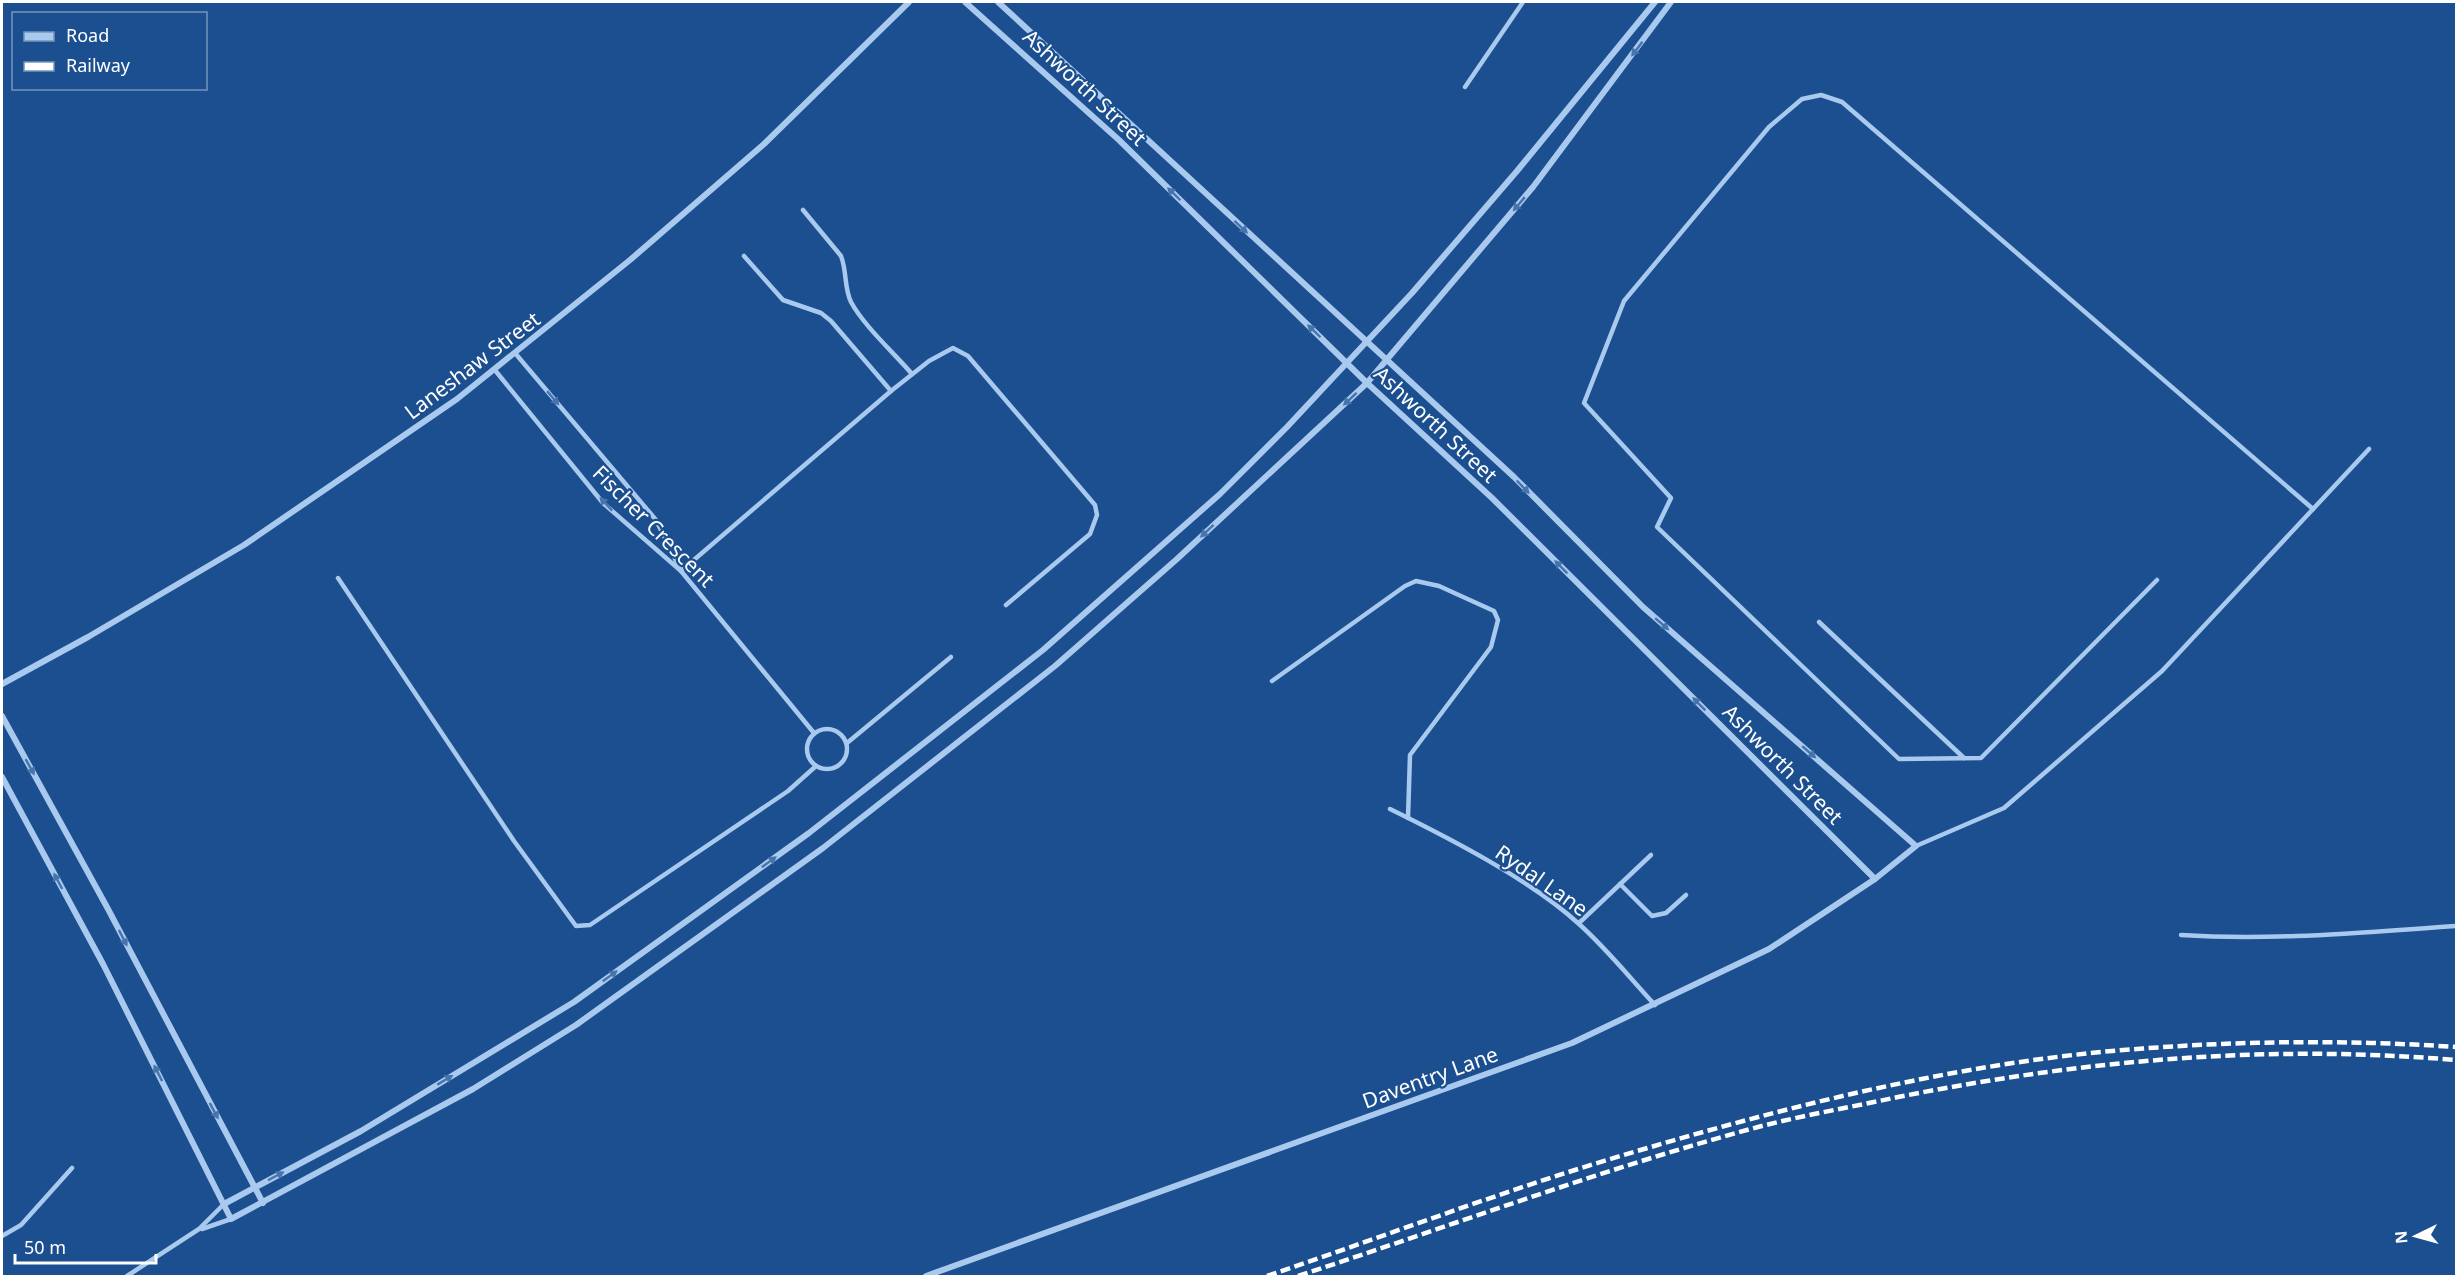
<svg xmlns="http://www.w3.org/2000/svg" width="2458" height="1278" font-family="'Noto Sans',sans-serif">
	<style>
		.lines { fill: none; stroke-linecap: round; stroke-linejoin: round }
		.lane { stroke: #a9c9ee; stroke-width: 4.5 }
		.street { stroke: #a9c9ee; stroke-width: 6 }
		.rail { stroke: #fff; stroke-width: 4.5; stroke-dasharray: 10 4.5; stroke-linecap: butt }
		.oneway { fill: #4674ac }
		.labels { text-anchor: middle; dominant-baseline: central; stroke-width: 4.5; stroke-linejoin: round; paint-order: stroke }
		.street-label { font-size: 21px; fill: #fff; stroke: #1b4f8f }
	</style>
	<rect width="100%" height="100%" fill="#1b4f8f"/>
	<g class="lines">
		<g class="lane">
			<path d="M 1465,87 L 1523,2"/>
			<path d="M 803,210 L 841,256 C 847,271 844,288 851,302 C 864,326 894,353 912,374"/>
			<path d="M 744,256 L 783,300 L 821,313 L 831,321 L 891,391"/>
			<path d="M 515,353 L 656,520 L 680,569"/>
			<path d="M 494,369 L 603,503 L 681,571 L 814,733"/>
			<path d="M 681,571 L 891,391 L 929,361 L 953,348 L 968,356 L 1095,505 L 1097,515 L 1090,534 L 1006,605"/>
			<path d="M 338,578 L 514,841 L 576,926 L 590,925 L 788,791 L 816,766"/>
			<path d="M 2157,580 L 1981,758 L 1899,759 L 1657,527 L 1671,498 L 1584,403 L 1624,301 L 1769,127 L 1802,99 L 1821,95 L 1842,102 L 2313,509"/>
			<path d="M 1819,622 L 1964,758"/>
			<path d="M 1272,681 L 1405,586 L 1416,581 L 1439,586 L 1494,611 L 1498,620 L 1491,647 L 1410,755 L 1408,818"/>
			<circle cx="827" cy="749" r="20"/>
			<path d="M 847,743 L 951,657"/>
			<path d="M 1390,809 C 1449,838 1531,880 1579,924 C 1606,948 1630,978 1655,1005"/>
			<path d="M 1916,846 L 2004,808 L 2162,671 L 2369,449"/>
			<path d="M 1620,884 L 1652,916 L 1666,913 L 1686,895"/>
			<path d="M 1579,923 L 1651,855"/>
			<path d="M 2181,935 C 2274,941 2365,932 2456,926"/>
			<path d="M 202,1229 L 231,1219"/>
			<path d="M 2,1236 L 21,1225 L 72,1168"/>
			<path d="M 127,1276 L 199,1229 L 224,1204"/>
		</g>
		<g class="street">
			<path d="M 965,2 L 1119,140 L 1367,383 L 1492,498 L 1875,879"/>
			<path d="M 2,684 L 88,637 L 244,545 L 457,399 L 630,260 L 764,144 L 909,2"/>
			<path d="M 2,716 L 108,909 L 263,1203"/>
			<path d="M 2,777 L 103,964 L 231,1219 L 473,1089 L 576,1025 L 823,848 L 1055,666 L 1177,559 L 1367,383 L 1533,187 L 1671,2"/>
			<path d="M 224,1204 L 361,1131 L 574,1002 L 809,833 L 1043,650 L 1220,494 L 1287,427 L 1412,293 L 1517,171 L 1655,2"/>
			<path d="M 926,1276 L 1572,1043 L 1769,949 L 1875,879 L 1916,846 L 1643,607 L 1514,477 L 998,2"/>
		</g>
		<g class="rail">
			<path d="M 1267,1276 C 1394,1233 1521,1184 1651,1147 C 1797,1104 1949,1067 2101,1052 C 2219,1041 2338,1039 2456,1047"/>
			<path d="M 1298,1276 C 1451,1226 1602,1169 1758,1127 C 1804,1115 1852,1107 1898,1097 C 2086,1060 2265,1044 2456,1060"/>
		</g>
	</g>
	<defs><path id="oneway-solid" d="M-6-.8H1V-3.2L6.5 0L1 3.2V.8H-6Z" transform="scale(1.5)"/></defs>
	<g class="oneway">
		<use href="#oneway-solid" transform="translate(1637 49) rotate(127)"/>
		<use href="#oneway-solid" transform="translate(1174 194) rotate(-136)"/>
		<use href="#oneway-solid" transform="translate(1519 204) rotate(130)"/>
		<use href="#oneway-solid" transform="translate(1241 227) rotate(43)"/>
		<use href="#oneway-solid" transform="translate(1314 331) rotate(-136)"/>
		<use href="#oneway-solid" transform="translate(553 398) rotate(50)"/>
		<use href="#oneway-solid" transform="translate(1350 399) rotate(137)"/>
		<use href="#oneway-solid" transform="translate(1523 487) rotate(46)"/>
		<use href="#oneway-solid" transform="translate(606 504) rotate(-133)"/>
		<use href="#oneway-solid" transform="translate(1207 531) rotate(137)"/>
		<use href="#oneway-solid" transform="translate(1561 567) rotate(-135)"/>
		<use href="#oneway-solid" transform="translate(1662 624) rotate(41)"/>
		<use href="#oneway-solid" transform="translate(1699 704) rotate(-135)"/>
		<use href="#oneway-solid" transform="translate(1809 752) rotate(41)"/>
		<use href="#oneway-solid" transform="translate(30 767) rotate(61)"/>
		<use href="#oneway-solid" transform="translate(769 862) rotate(-36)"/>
		<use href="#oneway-solid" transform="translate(58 881) rotate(-118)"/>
		<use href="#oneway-solid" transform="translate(123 938) rotate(63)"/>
		<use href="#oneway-solid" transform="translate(610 976) rotate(-36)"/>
		<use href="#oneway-solid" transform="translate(158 1073) rotate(-117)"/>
		<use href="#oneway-solid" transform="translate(445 1080) rotate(-31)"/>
		<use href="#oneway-solid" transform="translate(214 1111) rotate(62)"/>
		<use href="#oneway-solid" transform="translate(276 1176) rotate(-28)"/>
	</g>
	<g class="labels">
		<g class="street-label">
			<text transform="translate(1085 87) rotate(43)">Ashworth Street</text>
			<text transform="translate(472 365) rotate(-37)">Laneshaw Street</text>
			<text transform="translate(1436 424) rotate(43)">Ashworth Street</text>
			<text transform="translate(654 526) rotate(45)">Fischer Crescent</text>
			<text transform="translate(1783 764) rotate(45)">Ashworth Street</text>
			<text transform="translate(1542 880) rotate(35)">Rydal Lane</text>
			<text transform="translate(1430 1077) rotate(-20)">Daventry Lane</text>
		</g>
	</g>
	<rect width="2458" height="1278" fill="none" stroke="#ffffff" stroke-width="6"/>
	<rect x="12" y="12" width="195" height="78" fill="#1b4f8f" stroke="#7695bc" stroke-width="1.5"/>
	<rect x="24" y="32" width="30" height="9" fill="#a9c9ee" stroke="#7695bc" stroke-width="1.5"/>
	<text x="66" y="42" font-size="18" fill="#ffffff">Road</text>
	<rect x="24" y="62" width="30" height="9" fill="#ffffff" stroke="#7695bc" stroke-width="1.5"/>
	<text x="66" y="72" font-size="18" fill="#ffffff">Railway</text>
	<g transform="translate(2416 1236) rotate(265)" stroke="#1b4f8f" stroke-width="4.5" paint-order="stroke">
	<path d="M0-4.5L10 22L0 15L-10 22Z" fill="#ffffff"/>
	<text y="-9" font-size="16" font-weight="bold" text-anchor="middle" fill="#ffffff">N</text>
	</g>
	<path d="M15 1254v9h141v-9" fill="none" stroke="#ffffff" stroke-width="3"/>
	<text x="24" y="1254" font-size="18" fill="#ffffff" stroke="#1b4f8f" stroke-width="4.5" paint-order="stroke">50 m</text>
</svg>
